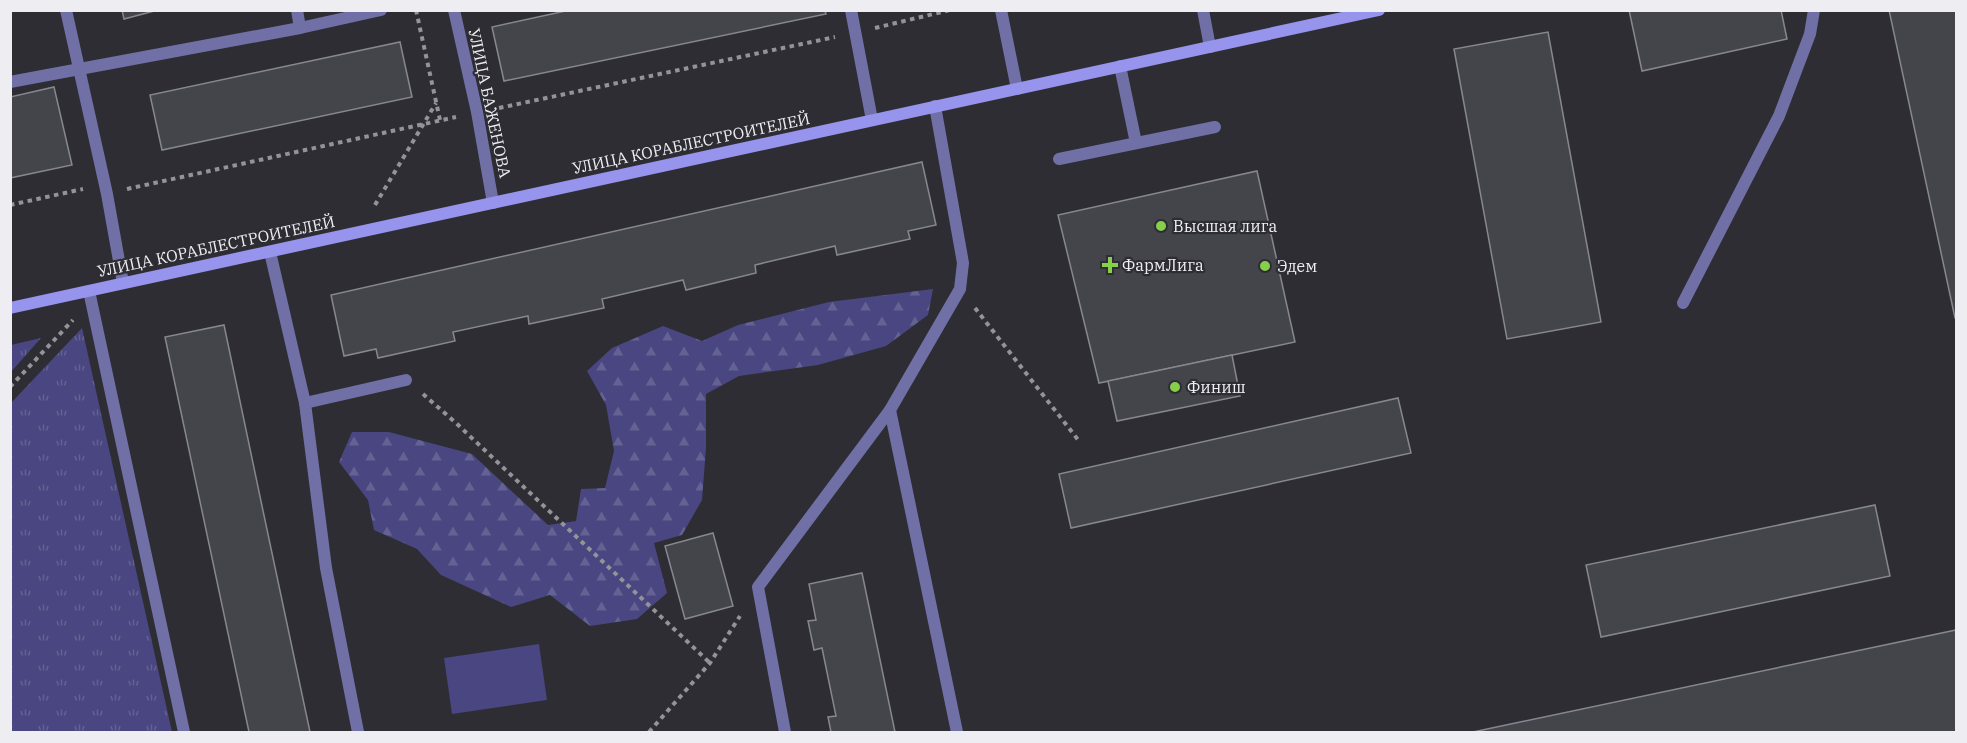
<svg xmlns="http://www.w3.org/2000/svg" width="1967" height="743" font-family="'IBM Plex Serif',serif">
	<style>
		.forest { fill: url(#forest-firs) }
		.park { fill: url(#park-tufts) }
		.garden { fill: #494681 }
		.building { fill: #44454b; stroke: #87878f; stroke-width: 1.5 }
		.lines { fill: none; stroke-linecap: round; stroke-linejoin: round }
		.path { stroke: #939398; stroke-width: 4; stroke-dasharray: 4.5 4.5; stroke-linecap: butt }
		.lane { stroke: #7070a7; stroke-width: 12 }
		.street { stroke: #7070a7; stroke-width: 12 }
		.secondary { stroke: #9694ec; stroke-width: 12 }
		.poi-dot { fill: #86cf4b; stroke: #2d2d33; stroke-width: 2 }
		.labels { text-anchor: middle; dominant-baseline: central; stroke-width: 4.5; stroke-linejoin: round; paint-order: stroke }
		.street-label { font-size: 16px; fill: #eeeef2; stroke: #2d2d33 }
		.poi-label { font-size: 16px; fill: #eeeef2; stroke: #2d2d33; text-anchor: start }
	</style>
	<defs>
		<pattern id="forest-firs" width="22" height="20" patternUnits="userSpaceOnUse" patternTransform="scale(1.5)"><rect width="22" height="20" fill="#494681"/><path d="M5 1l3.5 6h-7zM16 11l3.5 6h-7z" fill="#646193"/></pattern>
		<pattern id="park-tufts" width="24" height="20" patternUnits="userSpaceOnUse" patternTransform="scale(1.5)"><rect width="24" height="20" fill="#494681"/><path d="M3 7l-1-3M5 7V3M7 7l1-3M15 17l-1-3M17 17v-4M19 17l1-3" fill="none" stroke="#646193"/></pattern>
	</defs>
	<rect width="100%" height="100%" fill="#2d2d33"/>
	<path class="forest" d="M 933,289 L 928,315 L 886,346 L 818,365 L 739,376 L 706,394 L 706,448 L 702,500 L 682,535 L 654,543 L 667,593 L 637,619 L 590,626 L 550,595 L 511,607 L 441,575 L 417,549 L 374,530 L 368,500 L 339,462 L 352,432 L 389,432 L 472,454 L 548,525 L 576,521 L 581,489 L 605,488 L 614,451 L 606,405 L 587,371 L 612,348 L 663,326 L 702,341 L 738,325 L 829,302 Z"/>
	<g class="park">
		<path d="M 82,328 L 172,732 L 11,732 L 11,403 Z"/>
		<path d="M 41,338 L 11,372 L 11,345 Z"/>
	</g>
	<path class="garden" d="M 539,644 L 547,700 L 452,714 L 444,658 Z"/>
	<g class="building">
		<path d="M 122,10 L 158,10 L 124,19 Z"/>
		<path d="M 570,10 L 825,10 L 826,14 L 504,81 L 492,27 Z"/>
		<path d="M 1629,10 L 1781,10 L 1787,39 L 1642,71 Z"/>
		<path d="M 1889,10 L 1956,10 L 1956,318 L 1955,318 Z"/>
		<path d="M 1548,32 L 1601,322 L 1507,339 L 1454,49 Z"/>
		<path d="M 400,42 L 412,97 L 162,150 L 150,95 Z"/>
		<path d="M 54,87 L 72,165 L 10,178 L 10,97 Z"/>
		<path d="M 922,162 L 936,225 L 908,231 L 910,239 L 837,255 L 835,246 L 755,265 L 756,273 L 686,290 L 683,280 L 602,299 L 604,308 L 529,324 L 528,316 L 453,332 L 455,341 L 378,358 L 376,349 L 344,356 L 331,295 Z"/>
		<path d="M 1257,171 L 1295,342 L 1099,383 L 1058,215 Z"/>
		<path d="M 224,325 L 262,506 L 310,732 L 249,732 L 165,337 Z"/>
		<path d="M 1232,355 L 1240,396 L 1117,421 L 1108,381 Z"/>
		<path d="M 1398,398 L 1411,453 L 1071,528 L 1059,474 Z"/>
		<path d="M 1875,505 L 1890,576 L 1601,637 L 1586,565 Z"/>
		<path d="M 713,533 L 733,606 L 685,619 L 665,546 Z"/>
		<path d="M 862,573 L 895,732 L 831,732 L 828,717 L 836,716 L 822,648 L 814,650 L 808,621 L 816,620 L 809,584 Z"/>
		<path d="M 1956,630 L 1956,732 L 1473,732 Z"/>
	</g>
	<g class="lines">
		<g class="path">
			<path d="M 416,10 L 440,120"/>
			<path d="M 875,28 L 950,10"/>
			<path d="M 499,108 L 835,37"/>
			<path d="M 127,189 L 456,117"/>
			<path d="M 10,205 L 83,189"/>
			<path d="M 375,205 L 436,103"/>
			<path d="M 975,308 L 1079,441"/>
			<path d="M 10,387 L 73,320"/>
			<path d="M 423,394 L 456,423 L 710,663"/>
			<path d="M 649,732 L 710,663 L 740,616"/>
		</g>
		<g class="lane">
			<path d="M 66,10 L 107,194 L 123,283"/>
			<path d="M 297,10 L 300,28"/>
			<path d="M 851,10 L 872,120"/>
			<path d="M 1001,10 L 1017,89"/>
			<path d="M 1203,10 L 1210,47"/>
			<path d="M 1120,66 L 1136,143"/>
			<path d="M 10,82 L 300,28 L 381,10"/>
			<path d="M 1059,159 L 1215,127"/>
			<path d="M 270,252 L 305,403 L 326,568 L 358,732"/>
			<path d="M 89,291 L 184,732"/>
			<path d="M 1683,303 L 1779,116 L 1810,34 L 1814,10"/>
			<path d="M 305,403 L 406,380"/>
			<path d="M 890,410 L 957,732"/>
			<path d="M 785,732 L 758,587 L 890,410 L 960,289 L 963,263 L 935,106"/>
		</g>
		<path class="street" d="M 454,10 L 477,112 L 493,203"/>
		<path class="secondary" d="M 10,308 L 1379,10"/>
	</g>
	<g class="poi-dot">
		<circle cx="1161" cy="226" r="6"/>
		<path d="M1107 256h6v6h6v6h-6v6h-6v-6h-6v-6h6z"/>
		<circle cx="1265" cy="266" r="6"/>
		<circle cx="1175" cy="387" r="6"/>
	</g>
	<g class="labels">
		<g class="street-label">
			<text transform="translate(490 103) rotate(78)">УЛИЦА БАЖЕНОВА</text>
			<text transform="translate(691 143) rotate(-12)">УЛИЦА КОРАБЛЕСТРОИТЕЛЕЙ</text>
			<text transform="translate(216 246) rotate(-12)">УЛИЦА КОРАБЛЕСТРОИТЕЛЕЙ</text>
		</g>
		<g class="poi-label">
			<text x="1173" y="226">Высшая лига</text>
			<text x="1122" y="265">ФармЛига</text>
			<text x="1277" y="266">Эдем</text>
			<text x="1187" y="387">Финиш</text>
		</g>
	</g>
	<rect width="1967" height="743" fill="none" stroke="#eeeef2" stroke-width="24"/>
</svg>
